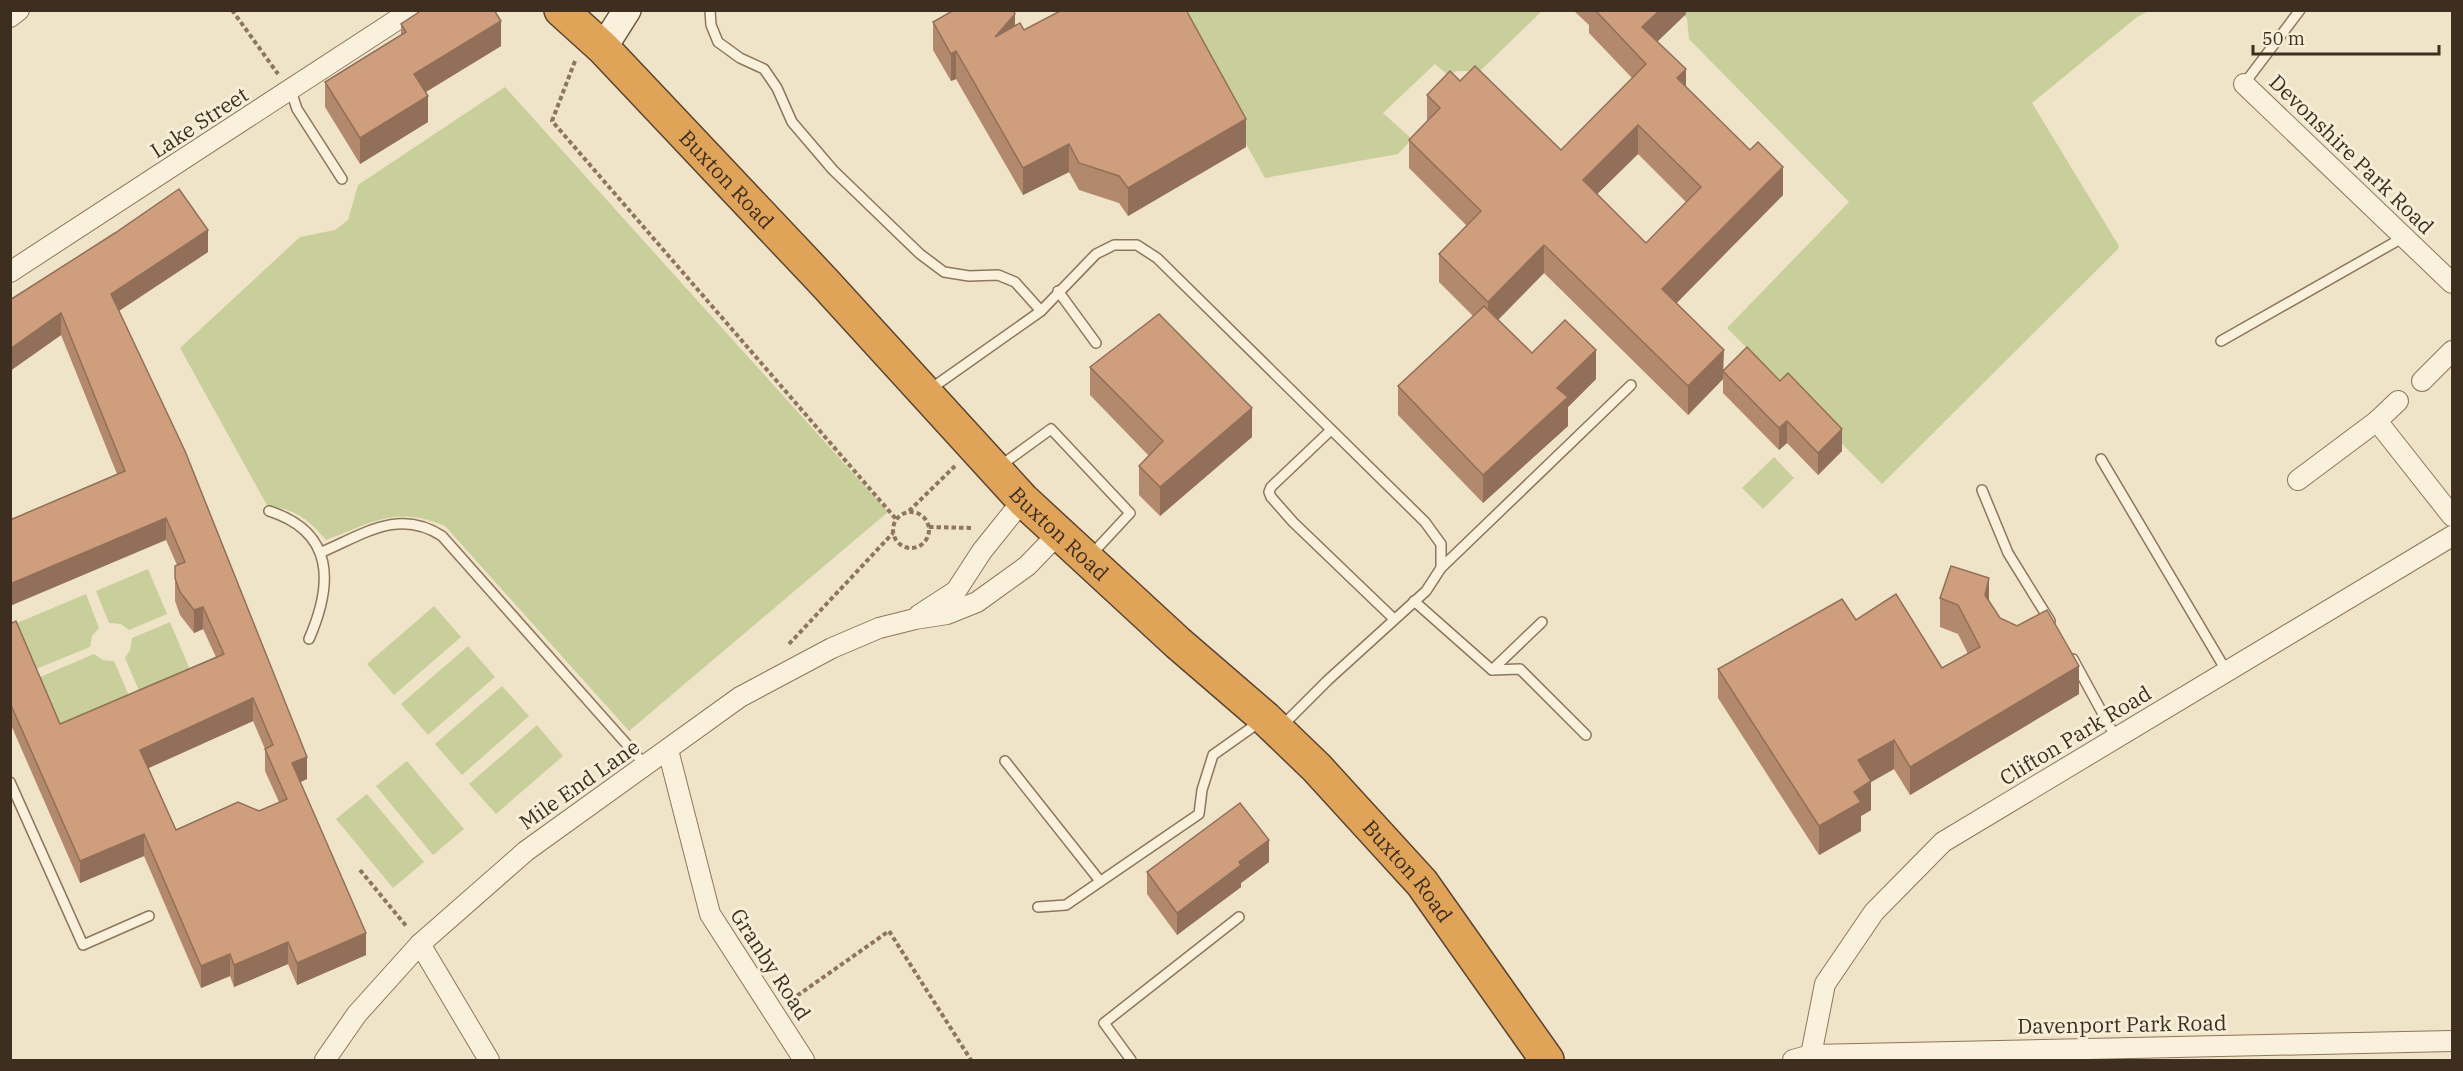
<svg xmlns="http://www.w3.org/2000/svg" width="2463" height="1071" font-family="'IBM Plex Serif',serif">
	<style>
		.green { fill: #c9cf9b }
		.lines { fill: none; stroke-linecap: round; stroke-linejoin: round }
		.lane-casing { stroke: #8d765c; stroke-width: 12 }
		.street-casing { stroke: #8d765c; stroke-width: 22 }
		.secondary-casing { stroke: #6f573f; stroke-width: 30 }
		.highway-casing { stroke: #5b4430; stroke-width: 36 }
		.path { stroke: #8d765c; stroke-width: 4; stroke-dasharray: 4.5 3; stroke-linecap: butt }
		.lane { stroke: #faf1dc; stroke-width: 9 }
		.street { stroke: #faf1dc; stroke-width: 20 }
		.secondary { stroke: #faf1dc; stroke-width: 27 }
		.highway { stroke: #e0a458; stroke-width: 33 }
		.wall { fill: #b2896c; fill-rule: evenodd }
		.shaded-wall { fill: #916f58 }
		.building { fill: #cf9f7d; stroke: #916f58; stroke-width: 1.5; fill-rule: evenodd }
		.labels { text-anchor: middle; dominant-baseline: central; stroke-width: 6; stroke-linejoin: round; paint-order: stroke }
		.street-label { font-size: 21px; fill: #3d2e20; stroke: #f7eed8 }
	</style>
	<rect width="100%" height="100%" fill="#f0e4c8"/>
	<g class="green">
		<path d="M 1172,11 L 1542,11 L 1480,71 L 1456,71 L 1449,76 L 1435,64 L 1383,113 L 1412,139 L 1398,154 L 1265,178 Z"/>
		<path d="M 1680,11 L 2149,11 L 2137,17 L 2032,103 L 2119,246 L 2118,249 L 1882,484 L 1727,328 L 1849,202 L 1689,39 L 1687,18 Z"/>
		<path d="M 505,87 L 888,512 L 629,731 L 445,526 C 396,505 371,523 326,540 C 310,521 294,507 268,507 L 180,348 L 300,237 L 335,230 L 348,220 L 358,185 Z"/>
		<path d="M 1774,457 L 1794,478 L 1763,509 L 1742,488 Z"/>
		<path d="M 148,569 L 167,614 L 129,630 L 121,624 L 109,623 L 96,591 Z"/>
		<path d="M 86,594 L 99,628 L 92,636 L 90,647 L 36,669 L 17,623 Z"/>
		<path d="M 434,606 L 461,637 L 394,695 L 367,664 Z"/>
		<path d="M 170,622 L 194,679 L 143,700 L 125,658 L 130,650 L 132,638 Z"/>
		<path d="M 468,646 L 495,677 L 428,735 L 401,704 Z"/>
		<path d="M 94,654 L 103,660 L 114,661 L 133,705 L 64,735 L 40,677 Z"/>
		<path d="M 502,686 L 529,716 L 462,775 L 435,744 Z"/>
		<path d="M 537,725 L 563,756 L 496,814 L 469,784 Z"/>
		<path d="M 407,761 L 464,829 L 433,855 L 376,786 Z"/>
		<path d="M 367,794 L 424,862 L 393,888 L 336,819 Z"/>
	</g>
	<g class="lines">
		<g class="lane-casing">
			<g id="lane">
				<path d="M 710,10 L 711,25 L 718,42 L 740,58 L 764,69 L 777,88 L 792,122 L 833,170 L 920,254 L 944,272 L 969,276 L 998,275 L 1015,282 L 1041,311"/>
				<path d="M 2244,84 L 2300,10"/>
				<path d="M 291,91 L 297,109 L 342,179"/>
				<path d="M 1058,291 L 1096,343"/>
				<path d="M 2221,341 L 2404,237"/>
				<path d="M 929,390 L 1041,311 L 1096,254 L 1114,245 L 1137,245 L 1157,258 L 1425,522 L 1441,544 L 1441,568 L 1426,591 L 1328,680 L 1281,727"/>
				<path d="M 1331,430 L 1271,487 L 1269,492 L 1271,497 L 1293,522 L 1394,619"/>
				<path d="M 2101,459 L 2227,672"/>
				<path d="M 1000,466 L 1051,429 L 1130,513 L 1091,555"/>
				<path d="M 1982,490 L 2008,553 L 2050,621"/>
				<path d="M 269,511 C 335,532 333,584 309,639"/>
				<path d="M 322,552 C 364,534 399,508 442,536 L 646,766"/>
				<path d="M 1441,568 L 1631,385"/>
				<path d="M 1414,601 L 1492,670 L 1520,669 L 1586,735"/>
				<path d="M 2073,659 L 2116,738"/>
				<path d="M 1492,670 L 1542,622"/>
				<path d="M 1005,761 L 1100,881"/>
				<path d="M 10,782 L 83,945 L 149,916"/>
				<path d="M 1038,907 L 1066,905 L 1199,814 L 1202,790 L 1213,755 L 1261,721"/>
				<path d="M 1131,1060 L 1104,1023 L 1239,917"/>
			</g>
		</g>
		<g class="street-casing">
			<g id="street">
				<path d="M 10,17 L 19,10"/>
				<path d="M 2244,84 L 2452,283"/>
				<path d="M 10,272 L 412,10"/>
				<path d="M 2422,381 L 2452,351"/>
				<path d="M 2377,421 L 2398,401"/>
				<path d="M 2298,480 L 2377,421 L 2452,516"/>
				<path d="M 919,615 L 956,591 L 982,551 L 1023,500"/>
				<path d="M 668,750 L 710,914 L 804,1060"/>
				<path d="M 420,944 L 489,1060"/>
				<path d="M 1811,1055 L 1825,984 L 1874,912 L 1943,842 L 2452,536"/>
				<path d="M 325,1060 L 357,1014 L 420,944 L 526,851 L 740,697 L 832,648 L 879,628 L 915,619 L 947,614 L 977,602 L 1027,566 L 1060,532"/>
				<path d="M 1793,1060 L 1811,1055 L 2452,1041"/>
			</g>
		</g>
		<g class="secondary-casing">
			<path id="secondary" d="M 603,48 L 627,10"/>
		</g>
		<g class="highway-casing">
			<g id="highway">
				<path id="s1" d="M 561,10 L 603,48 L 824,282 L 1023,500 L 1178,643 L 1265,718 L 1317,768 L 1422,883 L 1547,1060"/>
			</g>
		</g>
		<g class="path">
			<path d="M 232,10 L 278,74"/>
			<path d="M 575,61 L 552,121 L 896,519"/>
			<path d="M 909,511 L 955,466"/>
			<circle cx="911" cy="530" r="18"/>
			<path d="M 929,527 L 973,528"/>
			<path d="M 789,644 L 893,533"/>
			<path d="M 360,870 L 407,927"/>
			<path d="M 791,1000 L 889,931 L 971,1060"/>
		</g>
		<use href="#lane" class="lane"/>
		<use href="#street" class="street"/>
		<use href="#secondary" class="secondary"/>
		<use href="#highway" class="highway"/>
	</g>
	<g class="wall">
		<path d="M 1573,10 L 1686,10 L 1686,14 L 1657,42 L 1686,87 L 1783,195 L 1676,303 L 1724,370 L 1842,451 L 1818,475 L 1787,443 L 1779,450 L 1723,393 L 1723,379 L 1688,415 L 1544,273 L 1498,320 L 1532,353 L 1596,379 L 1568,407 L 1568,426 L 1483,503 L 1398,415 L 1398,386 L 1473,316 L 1439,282 L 1439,254 L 1467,226 L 1409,168 L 1409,140 L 1427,122 L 1427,95 L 1460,81 L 1561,150 L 1632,78 L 1589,33 L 1589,25 ZM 1638,154 L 1686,202 L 1646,243 L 1597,194 Z"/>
		<path d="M 933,22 L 1015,26 L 1246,147 L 1128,216 L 1119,203 L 1079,190 L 1069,172 L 1023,195 L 956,79 L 951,81 L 933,50 Z"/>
		<path d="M 401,24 L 501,46 L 426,92 L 428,122 L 360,164 L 325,107 L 325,82 L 401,35 Z"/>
		<path d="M 115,233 L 208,252 L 119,311 L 307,779 L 300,782 L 366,955 L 297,985 L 288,964 L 234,987 L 230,976 L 201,988 L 144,856 L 80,883 L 11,725 L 10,624 L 60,724 L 216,657 L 203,629 L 194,633 L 180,615 L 175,601 L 175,566 L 177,565 L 166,540 L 117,474 L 61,335 L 10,371 ZM 253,721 L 265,749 L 265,771 L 279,802 L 259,811 L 176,830 L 148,768 Z"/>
		<path d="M 1090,367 L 1252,437 L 1160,516 L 1139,495 L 1139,466 L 1149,456 L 1090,395 Z"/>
		<path d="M 1940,598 L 1989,601 L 2000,618 L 2079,694 L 1910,795 L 1894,769 L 1871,782 L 1871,810 L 1861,816 L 1861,831 L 1819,855 L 1718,698 L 1718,669 L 1856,620 L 1942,668 L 1968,654 L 1958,634 L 1940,627 Z"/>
		<path d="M 1269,862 L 1241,883 L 1241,887 L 1177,935 L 1147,894 L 1147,872 Z"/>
	</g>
	<g class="shaded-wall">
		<path d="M 1660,10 L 1686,10 L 1686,14 L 1642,56 L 1642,27 Z"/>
		<path d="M 1015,14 L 1015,42 L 995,37 Z"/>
		<path d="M 501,21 L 501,46 L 414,99 L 414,74 Z"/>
		<path d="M 956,51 L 956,79 L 951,81 L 951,54 Z"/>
		<path d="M 1686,69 L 1686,98 L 1677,78 Z"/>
		<path d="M 428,96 L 428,122 L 360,164 L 360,138 Z"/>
		<path d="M 1246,119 L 1246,147 L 1128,216 L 1128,188 Z"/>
		<path d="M 1638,125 L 1638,154 L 1583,208 L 1583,180 Z"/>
		<path d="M 1069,144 L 1069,172 L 1023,195 L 1023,168 Z"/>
		<path d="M 1783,167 L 1783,195 L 1662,318 L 1662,289 Z"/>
		<path d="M 208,230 L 208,252 L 111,316 L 111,294 Z"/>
		<path d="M 1544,245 L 1544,273 L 1488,330 L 1488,302 Z"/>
		<path d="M 61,313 L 61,335 L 10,371 L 10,349 Z"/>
		<path d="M 1596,350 L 1596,379 L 1568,407 L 1568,426 L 1483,503 L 1483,475 L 1557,388 Z"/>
		<path d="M 1724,350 L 1723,379 L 1688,415 L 1688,386 Z"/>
		<path d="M 1252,408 L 1252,437 L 1160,516 L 1160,487 Z"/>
		<path d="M 1787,421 L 1787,443 L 1779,450 L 1779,428 Z"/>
		<path d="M 1842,429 L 1842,451 L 1818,475 L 1818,453 Z"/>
		<path d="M 166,518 L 166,540 L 10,606 L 10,584 Z"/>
		<path d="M 1989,578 L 1989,607 L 1985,595 Z"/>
		<path d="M 203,607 L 203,629 L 194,633 L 194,610 Z"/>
		<path d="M 2079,666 L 2079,694 L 1910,795 L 1910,767 Z"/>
		<path d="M 253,698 L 253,721 L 140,772 L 140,750 Z"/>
		<path d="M 10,703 L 11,703 L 10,725 Z"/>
		<path d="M 1894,740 L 1894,769 L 1871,782 L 1871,810 L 1861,816 L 1861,831 L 1819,855 L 1819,826 L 1854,792 L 1858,760 Z"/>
		<path d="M 307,757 L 307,779 L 292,786 L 292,763 Z"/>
		<path d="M 144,834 L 144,856 L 80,883 L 80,861 Z"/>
		<path d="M 1269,840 L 1269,862 L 1241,883 L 1241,887 L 1177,935 L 1177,913 L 1239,862 Z"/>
		<path d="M 366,933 L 366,955 L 297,985 L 297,963 Z"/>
		<path d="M 288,942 L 288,964 L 234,987 L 234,965 Z"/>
		<path d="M 230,954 L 230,976 L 201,988 L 201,966 Z"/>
	</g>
	<g class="building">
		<path d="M 422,10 L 494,10 L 501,21 L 414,74 L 428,96 L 360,138 L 325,82 L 406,32 L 401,24 Z"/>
		<path d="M 954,10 L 1013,10 L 1015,14 L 995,37 L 1020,23 L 1024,30 L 1062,10 L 1186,10 L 1246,119 L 1128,188 L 1119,176 L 1079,163 L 1069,144 L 1023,168 L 956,51 L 951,54 L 933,22 Z"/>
		<path d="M 1595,10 L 1660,10 L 1642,27 L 1686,69 L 1677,78 L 1750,150 L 1758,142 L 1783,167 L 1662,289 L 1724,350 L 1688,386 L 1544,245 L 1488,302 L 1439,254 L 1481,211 L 1409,140 L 1440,108 L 1427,95 L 1450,71 L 1460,81 L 1475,66 L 1561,150 L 1646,64 ZM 1638,125 L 1701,187 L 1646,243 L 1583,180 Z"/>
		<path d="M 179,189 L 208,230 L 111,294 L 185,451 L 307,757 L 292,763 L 366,933 L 297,963 L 288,942 L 234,965 L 230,954 L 201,966 L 144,834 L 80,861 L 10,703 L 10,624 L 16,621 L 60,724 L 224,654 L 203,607 L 194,610 L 180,592 L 175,578 L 175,566 L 185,562 L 166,518 L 10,584 L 10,520 L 125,471 L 61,313 L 10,349 L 10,300 L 115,233 ZM 253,698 L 273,745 L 265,749 L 287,799 L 259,811 L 238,802 L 176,830 L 140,750 Z"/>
		<path d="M 1484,306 L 1532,353 L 1565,320 L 1596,350 L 1557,388 L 1568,397 L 1483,475 L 1398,386 Z"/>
		<path d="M 1159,314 L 1252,408 L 1160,487 L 1139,466 L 1163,441 L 1090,367 Z"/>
		<path d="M 1747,347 L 1780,381 L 1788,373 L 1842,429 L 1818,453 L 1787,421 L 1779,428 L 1723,371 Z"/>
		<path d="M 1951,566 L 1989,578 L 1985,595 L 2000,618 L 2017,626 L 2047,610 L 2079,666 L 1910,767 L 1894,740 L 1858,760 L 1871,781 L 1854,792 L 1861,802 L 1819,826 L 1718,669 L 1842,599 L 1856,620 L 1896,594 L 1942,668 L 1980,647 L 1958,605 L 1940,598 Z"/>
		<path d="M 1240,803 L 1269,840 L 1239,862 L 1241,865 L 1177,913 L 1147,872 Z"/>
	</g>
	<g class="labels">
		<g class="street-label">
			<text transform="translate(199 122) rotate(-33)">Lake Street</text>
			<text transform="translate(2352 154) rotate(44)">Devonshire Park Road</text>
			<text stroke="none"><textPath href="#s1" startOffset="237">Buxton Road</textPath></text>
			<text stroke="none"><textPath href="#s1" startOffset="723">Buxton Road</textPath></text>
			<text transform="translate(2075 735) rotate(-31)">Clifton Park Road</text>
			<text transform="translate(579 784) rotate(-35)">Mile End Lane</text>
			<text stroke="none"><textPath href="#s1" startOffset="1209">Buxton Road</textPath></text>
			<text transform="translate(771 964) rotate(57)">Granby Road</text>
			<text transform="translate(2122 1024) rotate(-1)">Davenport Park Road</text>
		</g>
	</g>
	<rect width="2463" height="1071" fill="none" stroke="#3d2e20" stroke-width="24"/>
	<path d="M2253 45v9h186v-9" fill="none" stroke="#3d2e20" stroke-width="3"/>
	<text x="2262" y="45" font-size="18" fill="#3d2e20" stroke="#f7eed8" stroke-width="4.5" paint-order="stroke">50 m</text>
</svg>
